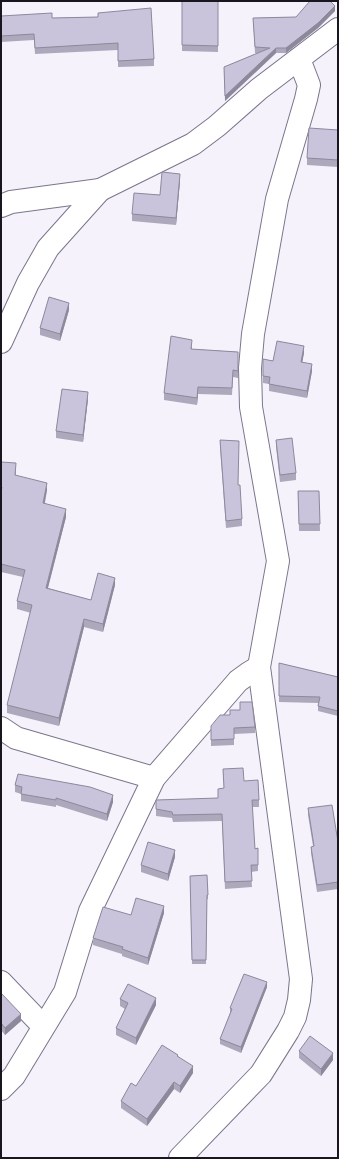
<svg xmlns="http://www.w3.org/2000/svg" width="339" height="1159" font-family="Ubuntu,sans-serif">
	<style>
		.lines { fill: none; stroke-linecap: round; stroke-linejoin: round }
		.minor-casing { stroke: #7b758b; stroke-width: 24 }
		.minor { stroke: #fff; stroke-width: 22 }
		.wall { fill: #aea8bd }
		.shaded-wall { fill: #8d889a }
		.building { fill: #cac3dc; stroke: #8d889a }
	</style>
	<rect width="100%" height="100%" fill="#f5f2fc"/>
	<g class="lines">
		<g class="minor-casing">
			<g id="minor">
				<path d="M 1,206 L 11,202 L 100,190 L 193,144 L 217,126 L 259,89 L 338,29"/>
				<path d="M 1,342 L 28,283 L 48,248 L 100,190"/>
				<path d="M 1,728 L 16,738 L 154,778"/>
				<path d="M 1,982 L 43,1026"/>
				<path d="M 1,1089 L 14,1076 L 65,992 L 90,911 L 154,778 L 238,681 L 249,673 L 259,667"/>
				<path d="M 180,1158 L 261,1074 L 288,1031 L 295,1017 L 299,1000 L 301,979 L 259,667 L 278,561 L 251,407 L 250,368 L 253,334 L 277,199 L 306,99 L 309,85 L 299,59"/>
			</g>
		</g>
		<use href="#minor" class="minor"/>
	</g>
	<g class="wall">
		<path d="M 182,1 L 218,1 L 218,52 L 182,51 Z"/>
		<path d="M 335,11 L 318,28 L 286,53 L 276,53 L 225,101 L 224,67 L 258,53 L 255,53 L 253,18 L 296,17 Z"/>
		<path d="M 98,13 L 154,59 L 154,66 L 118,67 L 118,50 L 35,54 L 34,40 L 1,42 L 1,16 L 52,18 L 98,17 Z"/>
		<path d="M 338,130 L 338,167 L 307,165 L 307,158 Z"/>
		<path d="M 180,181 L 176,225 L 132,221 L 132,214 L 160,195 Z"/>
		<path d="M 69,310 L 60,341 L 40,335 L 40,328 Z"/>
		<path d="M 192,346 L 192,349 L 238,352 L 238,378 L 233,377 L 232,395 L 198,394 L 197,405 L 164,400 L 164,393 Z"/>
		<path d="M 304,353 L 302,362 L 312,371 L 307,398 L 269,391 L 269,384 L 263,383 L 263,359 L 273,361 Z"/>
		<path d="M 88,399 L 83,442 L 56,438 L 56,431 Z"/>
		<path d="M 220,440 L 238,485 L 242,519 L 242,526 L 226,528 L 220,447 Z"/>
		<path d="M 276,440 L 296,473 L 296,480 L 280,482 L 276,447 Z"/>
		<path d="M 1,462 L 16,470 L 16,476 L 47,490 L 45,503 L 66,517 L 48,588 L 91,600 L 115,585 L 103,632 L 84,627 L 59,726 L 7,713 L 7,705 L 31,613 L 17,609 L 17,601 L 23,577 L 1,572 Z"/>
		<path d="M 298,491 L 319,491 L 320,531 L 299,531 Z"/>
		<path d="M 279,663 L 338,677 L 338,716 L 318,711 L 318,703 L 279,702 Z"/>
		<path d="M 240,702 L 255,727 L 255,733 L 234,734 L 234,745 L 211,746 L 211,726 L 240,710 Z"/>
		<path d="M 223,769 L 244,781 L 259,800 L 259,807 L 252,807 L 255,849 L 258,865 L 258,871 L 251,872 L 252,887 L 225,889 L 222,821 L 173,822 L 172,818 L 156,816 L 156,809 L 218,798 L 218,789 L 224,788 Z"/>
		<path d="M 15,785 L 113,802 L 107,821 L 56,805 L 56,807 L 21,801 L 21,794 L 15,792 Z"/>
		<path d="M 308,808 L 338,842 L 338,889 L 317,892 L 311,853 L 311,847 L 313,846 L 308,815 Z"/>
		<path d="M 175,857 L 168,881 L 141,872 L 141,865 Z"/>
		<path d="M 207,875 L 208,899 L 207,899 L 206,964 L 192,964 L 190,876 Z"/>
		<path d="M 164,913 L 148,965 L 122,956 L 122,954 L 93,945 L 93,938 L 131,915 Z"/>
		<path d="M 267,987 L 241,1053 L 220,1044 L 220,1039 L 230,1013 L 230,1008 Z"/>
		<path d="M 1,993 L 21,1021 L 5,1035 L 1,1030 Z"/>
		<path d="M 120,999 L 156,1005 L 136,1045 L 116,1035 L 116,1028 L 125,1009 L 120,1006 Z"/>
		<path d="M 299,1051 L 333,1060 L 321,1076 L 299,1058 Z"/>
		<path d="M 178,1056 L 193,1073 L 180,1093 L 174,1089 L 147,1126 L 121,1108 L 121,1101 L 136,1086 Z"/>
	</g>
	<g class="shaded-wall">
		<path d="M 335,6 L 335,11 L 318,28 L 286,53 L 286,48 Z"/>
		<path d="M 276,48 L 276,53 L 225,101 L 225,96 Z"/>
		<path d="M 180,174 L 180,181 L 176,225 L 176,218 Z"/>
		<path d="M 69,303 L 69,310 L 60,341 L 60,334 Z"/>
		<path d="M 304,346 L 304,353 L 301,369 L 301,362 Z"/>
		<path d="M 312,364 L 312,371 L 307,398 L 307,391 Z"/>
		<path d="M 198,387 L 198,394 L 197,405 L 197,398 Z"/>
		<path d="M 88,392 L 88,399 L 83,442 L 83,435 Z"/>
		<path d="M 47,483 L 47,490 L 43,510 L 43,503 Z"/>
		<path d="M 66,509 L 66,517 L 46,595 L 46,588 Z"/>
		<path d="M 115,578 L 115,585 L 103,632 L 103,624 Z"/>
		<path d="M 84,619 L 84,627 L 59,726 L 59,718 Z"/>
		<path d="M 113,795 L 113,802 L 107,821 L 107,814 Z"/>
		<path d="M 175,850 L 175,857 L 168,881 L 168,874 Z"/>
		<path d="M 164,906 L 164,913 L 148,965 L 148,958 Z"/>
		<path d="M 267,982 L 267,987 L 241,1053 L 241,1047 Z"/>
		<path d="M 156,998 L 156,1005 L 136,1045 L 136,1038 Z"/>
		<path d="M 21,1014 L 21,1021 L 5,1035 L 5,1028 Z"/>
		<path d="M 333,1053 L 333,1060 L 321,1076 L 321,1069 Z"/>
		<path d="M 193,1066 L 193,1073 L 180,1093 L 180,1086 Z"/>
		<path d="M 174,1082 L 174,1089 L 147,1126 L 147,1119 Z"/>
	</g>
	<g class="building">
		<path d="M 182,1 L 218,1 L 218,46 L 182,45 Z"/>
		<path d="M 310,1 L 330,1 L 335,6 L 318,23 L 286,48 L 276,48 L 225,96 L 224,67 L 270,48 L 255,47 L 253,18 L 296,17 Z"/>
		<path d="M 151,8 L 154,59 L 118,61 L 118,43 L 35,48 L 34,34 L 1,36 L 1,16 L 52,13 L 52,18 L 98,17 L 98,13 Z"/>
		<path d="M 309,128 L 338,130 L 338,160 L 307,158 Z"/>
		<path d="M 162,172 L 180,174 L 176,218 L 132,214 L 134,193 L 160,195 Z"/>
		<path d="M 49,297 L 69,303 L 60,334 L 40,328 Z"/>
		<path d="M 171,336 L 192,340 L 191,349 L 238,352 L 238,371 L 233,370 L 232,388 L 198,387 L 197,398 L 164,393 Z"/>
		<path d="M 277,341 L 304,346 L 301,362 L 312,364 L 307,391 L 269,384 L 270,377 L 263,376 L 263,359 L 273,361 Z"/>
		<path d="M 62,389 L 88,392 L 83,435 L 56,431 Z"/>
		<path d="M 292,438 L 296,473 L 280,475 L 276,440 Z"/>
		<path d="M 220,440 L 239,441 L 238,485 L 240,485 L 242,519 L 226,521 Z"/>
		<path d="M 1,462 L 16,463 L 15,475 L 47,483 L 43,503 L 66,509 L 46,588 L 91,600 L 98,573 L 115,578 L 103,624 L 84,619 L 59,718 L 7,705 L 32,605 L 17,601 L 25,570 L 1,564 L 1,492 L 2,487 L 1,487 Z"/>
		<path d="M 298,491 L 319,491 L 320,524 L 299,524 Z"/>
		<path d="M 279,663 L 338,677 L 338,711 L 318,706 L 320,697 L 279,696 Z"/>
		<path d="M 240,702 L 252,702 L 255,727 L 234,728 L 234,739 L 211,740 L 211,726 L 220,715 L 230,715 L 230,710 L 240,710 Z"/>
		<path d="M 243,768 L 244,781 L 258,780 L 259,800 L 252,800 L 255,849 L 258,848 L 258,865 L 251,865 L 252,881 L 225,882 L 222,814 L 173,815 L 172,812 L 156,809 L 156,800 L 218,798 L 218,789 L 224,788 L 223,769 Z"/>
		<path d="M 18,774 L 90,787 L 113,795 L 107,814 L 56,798 L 56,800 L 21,794 L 22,787 L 15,785 Z"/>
		<path d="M 332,805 L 338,842 L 338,882 L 317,885 L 311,847 L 314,846 L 308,808 Z"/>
		<path d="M 148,842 L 175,850 L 168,874 L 141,865 Z"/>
		<path d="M 207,875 L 208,895 L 207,895 L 206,960 L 192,960 L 190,876 Z"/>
		<path d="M 136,898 L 164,906 L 148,958 L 122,949 L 123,947 L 93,938 L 103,907 L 131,915 Z"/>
		<path d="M 244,974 L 267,982 L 241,1047 L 220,1039 L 232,1009 L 230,1008 Z"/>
		<path d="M 128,984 L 156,998 L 136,1038 L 116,1028 L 128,1003 L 120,999 Z"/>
		<path d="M 1,993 L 21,1014 L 5,1028 L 1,1023 Z"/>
		<path d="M 310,1036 L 333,1053 L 321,1069 L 299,1051 Z"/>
		<path d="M 162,1045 L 178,1055 L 177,1056 L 193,1066 L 180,1086 L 174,1082 L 147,1119 L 121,1101 L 131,1083 L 136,1086 Z"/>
	</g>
	<rect width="339" height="1159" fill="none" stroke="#19161f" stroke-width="4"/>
</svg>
